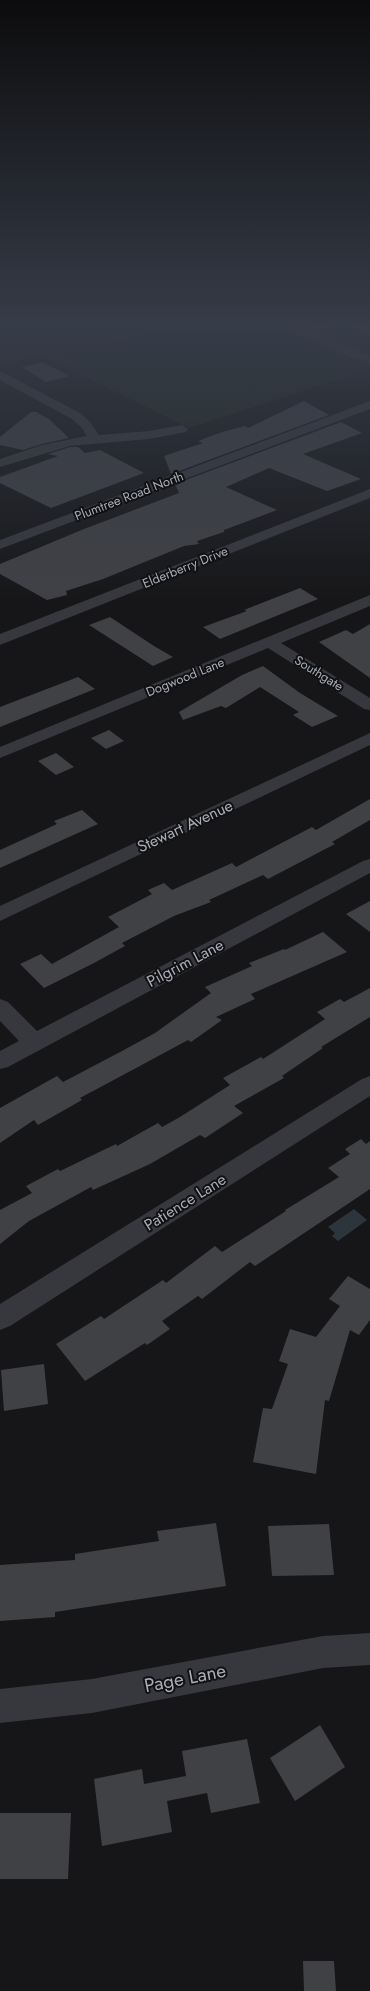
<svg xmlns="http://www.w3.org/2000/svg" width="370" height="1991" font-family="Jost,sans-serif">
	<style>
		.built { fill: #222225 }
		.green { fill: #1e261f }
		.water { fill: #2c353c }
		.building { fill: #404145 }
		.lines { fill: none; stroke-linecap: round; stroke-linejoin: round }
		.minor { fill: #37383d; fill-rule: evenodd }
		.labels { text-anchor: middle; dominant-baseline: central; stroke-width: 4; stroke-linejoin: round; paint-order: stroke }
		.far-street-label { font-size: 13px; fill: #a8adb8; stroke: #111113 }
		.street-label { font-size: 16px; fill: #a8adb8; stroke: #111113 }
		.near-street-label { font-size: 19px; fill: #a8adb8; stroke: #111113 }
	</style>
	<rect width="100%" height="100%" fill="#161618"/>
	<path class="built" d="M 0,325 L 370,325 L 370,369 L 189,428 L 41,355 L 0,366 Z"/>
	<path class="green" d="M 179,325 L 273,325 L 370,364 L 370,369 L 189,428 L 51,360 Z"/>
	<path class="water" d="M 354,1209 L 367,1220 L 338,1241 L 332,1236 L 335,1233 L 328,1227 Z"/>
	<g class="building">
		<path d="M 43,362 L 70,376 L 46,382 L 22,367 Z"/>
		<path d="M 304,401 L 329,415 L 171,474 L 164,456 L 203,443 L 198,441 L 222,432 L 245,426 L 248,428 Z"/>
		<path d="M 31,412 L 36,412 L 49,419 L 69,438 L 42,444 L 23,450 L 0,445 L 0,437 Z"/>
		<path d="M 341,422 L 362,433 L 303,454 L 361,479 L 327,491 L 269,468 L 226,487 L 277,510 L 224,530 L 224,532 L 197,541 L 199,544 L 184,546 L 103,579 L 66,591 L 67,595 L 47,600 L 0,574 L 0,564 L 84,529 L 179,493 L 175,484 Z"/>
		<path d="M 70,447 L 78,447 L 85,453 L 100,450 L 144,473 L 51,508 L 0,483 L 0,477 L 58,456 L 48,454 Z"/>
		<path d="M 300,588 L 318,599 L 220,639 L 203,627 L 247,611 L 244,610 Z"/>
		<path d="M 110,617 L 154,646 L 173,657 L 153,666 L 89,625 Z"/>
		<path d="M 370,624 L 370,678 L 319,642 L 346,630 L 353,634 Z"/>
		<path d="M 263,666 L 300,693 L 338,716 L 312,727 L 293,715 L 299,712 L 260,687 L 226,708 L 221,706 L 183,720 L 179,712 L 242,675 Z"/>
		<path d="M 78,677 L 95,689 L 0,727 L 0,707 Z"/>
		<path d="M 109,730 L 124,741 L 106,749 L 91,738 Z"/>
		<path d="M 56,753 L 74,767 L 56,775 L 38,761 Z"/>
		<path d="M 370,799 L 370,820 L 332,842 L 335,844 L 268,879 L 263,875 L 209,900 L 211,902 L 174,916 L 122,943 L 125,946 L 94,963 L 44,988 L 20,964 L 41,954 L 52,964 L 119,927 L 108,917 L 152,894 L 148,890 L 164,883 L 172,890 L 232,863 L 236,867 L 312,827 L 316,830 Z"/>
		<path d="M 82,810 L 98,824 L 0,868 L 0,850 L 57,824 L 54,821 Z"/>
		<path d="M 370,901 L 370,932 L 346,914 Z"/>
		<path d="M 323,932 L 347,952 L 251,994 L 255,999 L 216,1017 L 222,1020 L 191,1042 L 188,1040 L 138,1067 L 80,1098 L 82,1100 L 38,1125 L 34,1120 L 0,1143 L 0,1108 L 57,1076 L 63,1082 L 122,1051 L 155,1033 L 211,993 L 205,987 L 252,966 L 249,963 L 284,949 L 285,950 Z"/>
		<path d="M 370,988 L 370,1017 L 321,1047 L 323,1048 L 282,1076 L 284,1078 L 234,1106 L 243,1113 L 205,1138 L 200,1135 L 150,1164 L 93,1190 L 91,1187 L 29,1221 L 0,1244 L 0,1210 L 32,1193 L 26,1186 L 58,1169 L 60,1171 L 116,1144 L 117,1146 L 158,1123 L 162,1127 L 180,1117 L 230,1085 L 223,1078 L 261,1057 L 263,1059 L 325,1019 L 317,1012 L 340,999 L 344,1002 Z"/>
		<path d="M 361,1139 L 366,1144 L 370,1141 L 370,1189 L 255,1266 L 250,1262 L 202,1299 L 198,1296 L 162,1321 L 170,1329 L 147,1345 L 145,1343 L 85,1381 L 56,1344 L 101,1316 L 104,1319 L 163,1280 L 166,1283 L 215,1246 L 222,1252 L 286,1211 L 285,1210 L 339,1177 L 328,1168 L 350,1154 L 345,1149 Z"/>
		<path d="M 348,1276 L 370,1289 L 370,1320 L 359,1335 L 350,1330 L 329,1401 L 325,1400 L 316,1474 L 253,1462 L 263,1408 L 272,1409 L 288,1364 L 279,1361 L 290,1329 L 316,1337 L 340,1306 L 329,1299 Z"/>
		<path d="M 44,1364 L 48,1404 L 4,1411 L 1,1370 Z"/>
		<path d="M 216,1523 L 226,1586 L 55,1612 L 55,1617 L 0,1621 L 0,1565 L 75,1560 L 75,1554 L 159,1541 L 157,1531 Z"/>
		<path d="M 329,1524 L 334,1575 L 272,1576 L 268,1526 Z"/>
		<path d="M 320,1725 L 345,1767 L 295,1801 L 270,1758 Z"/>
		<path d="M 247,1739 L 260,1803 L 211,1813 L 207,1793 L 167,1801 L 172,1832 L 102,1846 L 94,1779 L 142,1769 L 144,1784 L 186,1776 L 182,1751 Z"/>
		<path d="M 0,1813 L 71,1813 L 68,1879 L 0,1879 Z"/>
		<path d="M 303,1961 L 334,1961 L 336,1991 L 304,1991 Z"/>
	</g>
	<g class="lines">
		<g class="minor">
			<path d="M 312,325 L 330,325 L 329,327 L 311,332 L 370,356 L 370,362 L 354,358 L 298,334 L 296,332 L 299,328 Z"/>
			<path d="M 350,325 L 365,325 L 370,326 L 370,333 L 352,327 Z"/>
			<path d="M 0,371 L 80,413 L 90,422 L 99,435 L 149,431 L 182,425 L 188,429 L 186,432 L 149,439 L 70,446 L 0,467 L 0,459 L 42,445 L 87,436 L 81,427 L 72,419 L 0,380 Z"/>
			<path d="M 370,401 L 370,409 L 0,549 L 0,540 Z"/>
			<path d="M 370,489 L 370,498 L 0,645 L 0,634 Z"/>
			<path d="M 370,595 L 370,606 L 281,643 L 370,698 L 370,710 L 364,709 L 268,648 L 0,758 L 0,747 Z"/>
			<path d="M 370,733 L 370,745 L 0,921 L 0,906 Z"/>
			<path d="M 370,859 L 370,873 L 8,1067 L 0,1069 L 0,1051 L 19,1041 L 0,1021 L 0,999 L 8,1002 L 37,1031 L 363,861 Z"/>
			<path d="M 370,1076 L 370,1096 L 10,1326 L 0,1330 L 0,1304 L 362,1079 Z"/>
			<path d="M 370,1633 L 370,1665 L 323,1668 L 92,1713 L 0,1723 L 0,1689 L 92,1679 L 323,1636 Z"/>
		</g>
	</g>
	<linearGradient id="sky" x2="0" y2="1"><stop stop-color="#0c0c0d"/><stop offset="0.54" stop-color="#363c48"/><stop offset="1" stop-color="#363c48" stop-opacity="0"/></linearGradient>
	<rect width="370" height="603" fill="url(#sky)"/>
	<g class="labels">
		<g class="far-street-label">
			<text transform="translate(129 496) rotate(-21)">Plumtree Road North</text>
			<text transform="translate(185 567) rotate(-22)">Elderberry Drive</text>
			<text transform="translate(319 673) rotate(32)">Southgate</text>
			<text transform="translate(185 677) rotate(-22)">Dogwood Lane</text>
		</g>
		<g class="street-label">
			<text transform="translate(185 826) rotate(-25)">Stewart Avenue</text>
			<text transform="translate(185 963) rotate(-28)">Pilgrim Lane</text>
			<text transform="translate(185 1202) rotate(-32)">Patience Lane</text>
		</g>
		<g class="near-street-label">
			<text transform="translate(185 1678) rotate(-11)">Page Lane</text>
		</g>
	</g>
</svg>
